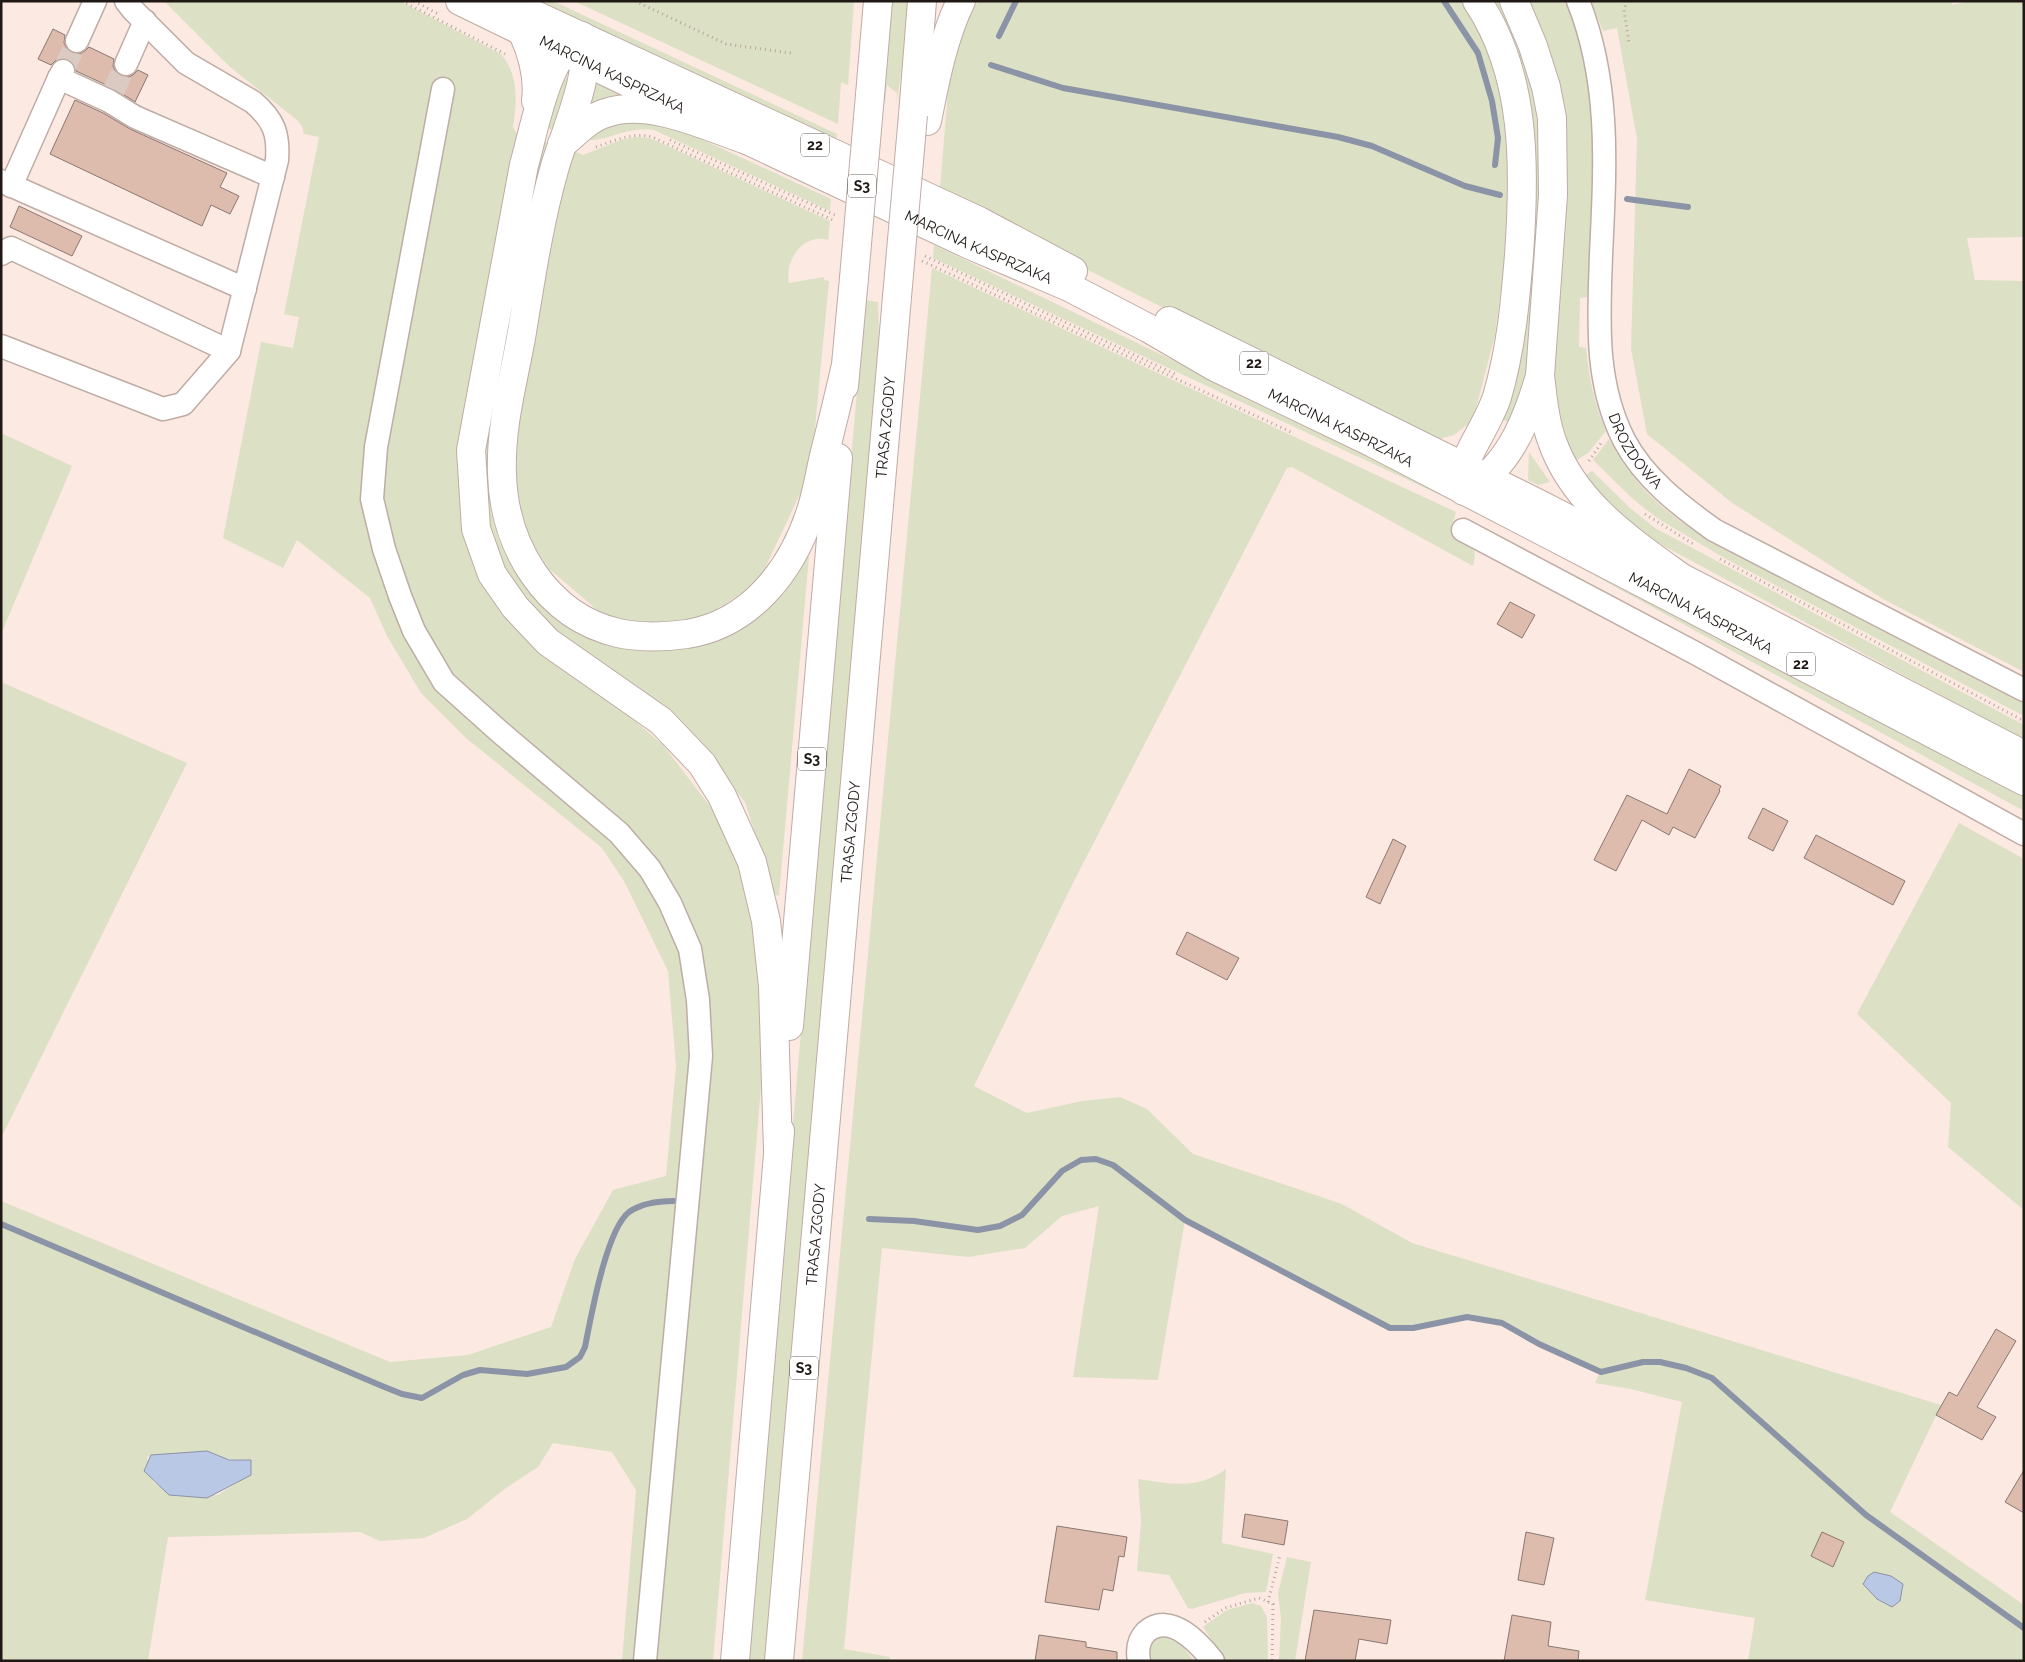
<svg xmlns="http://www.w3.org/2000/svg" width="2025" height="1662" font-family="Raleway,sans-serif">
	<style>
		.green { fill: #dce0c5; fill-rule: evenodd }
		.water { fill: #b9c8e4; stroke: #8b93a6 }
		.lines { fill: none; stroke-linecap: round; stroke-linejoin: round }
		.stream { stroke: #8b93a6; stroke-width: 6 }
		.building { fill: #ddbbad; stroke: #897871 }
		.minor-tunnel { stroke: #dbcac2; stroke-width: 22; stroke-dasharray: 22 11; stroke-linecap: butt }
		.minor-casing { stroke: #beaca5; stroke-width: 25 }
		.major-casing { stroke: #beaca5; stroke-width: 30 }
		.highway-casing { stroke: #beaca5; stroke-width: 30 }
		.path { stroke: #b6a7a0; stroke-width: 3; stroke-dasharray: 1 4; stroke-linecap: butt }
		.minor { stroke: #fff; stroke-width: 22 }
		.major { stroke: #fff; stroke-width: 28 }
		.highway { stroke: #fff; stroke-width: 28 }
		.highway-bridge-casing { stroke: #beaca5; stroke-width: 30; stroke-linecap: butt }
		.highway-bridge { stroke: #fff; stroke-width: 28 }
		.labels { text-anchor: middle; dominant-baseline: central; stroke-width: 4.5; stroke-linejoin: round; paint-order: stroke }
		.shield { fill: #fff; stroke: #625d5b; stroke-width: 1 }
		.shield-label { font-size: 14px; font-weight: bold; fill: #1f1815 }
		.street-label { font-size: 15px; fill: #1f1815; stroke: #fff }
	</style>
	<rect width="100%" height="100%" fill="#fce9e1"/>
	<g class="green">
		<path d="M 164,1 L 400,1 L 501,54 C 519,76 517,101 513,127 L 516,133 L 523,135 L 487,310 L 459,476 L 482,575 L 592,684 L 663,745 L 719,818 L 749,891 L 763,974 L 762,1075 L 713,1661 L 622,1661 L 636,1490 L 612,1452 L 553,1443 L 538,1467 L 506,1488 L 467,1519 L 424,1538 L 380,1541 L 360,1532 L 168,1537 L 148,1661 L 1,1661 L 1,1201 L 390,1362 L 468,1355 L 551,1327 L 575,1259 L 613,1190 L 666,1176 L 676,1066 L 668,971 L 624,881 L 602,848 L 466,738 L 421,693 L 387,636 L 370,598 L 297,540 L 283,568 L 223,538 L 261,342 L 293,348 L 299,317 L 284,314 L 319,137 L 304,134 L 302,126 L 297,120 L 230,67 ZM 155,1455 L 251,1460 L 251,1473 L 218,1495 L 173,1495 L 153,1482 L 147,1457 Z"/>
		<path d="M 548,1 L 553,1 L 837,134 L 836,148 L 543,9 Z"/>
		<path d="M 574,1 L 854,1 L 848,85 L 841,82 L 838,124 Z"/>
		<path d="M 890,1 L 909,1 L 905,47 L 896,107 L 897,93 L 887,85 L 885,102 L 882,100 Z"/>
		<path d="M 978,1 L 1465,1 L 1489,42 L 1508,122 L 1510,221 L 1495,335 L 1473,420 L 1454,435 L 1439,439 L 1405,429 L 1016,234 L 940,188 L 950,67 L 967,22 Z"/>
		<path d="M 1490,1 L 1502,1 L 1526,54 L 1542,130 L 1543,208 L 1532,337 L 1522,389 L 1510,423 L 1501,419 L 1530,272 Z"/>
		<path d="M 1529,1 L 1565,1 L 1573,19 L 1589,70 L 1595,129 L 1593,215 L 1587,297 L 1580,298 L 1579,347 L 1586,348 C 1589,377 1594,404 1606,431 L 1588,453 L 1574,462 L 1562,436 L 1553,378 L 1557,83 L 1549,49 Z"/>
		<path d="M 1591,1 L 1953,1 L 1952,5 L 1969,1 L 2024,1 L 2024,237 L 1967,238 L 1975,280 L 2024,281 L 2024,672 L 1883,599 L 1731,502 L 1647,434 L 1631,349 L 1637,139 L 1617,28 L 1603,31 Z"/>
		<path d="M 592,75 L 631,94 L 587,109 Z"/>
		<path d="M 568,77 L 571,79 L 556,131 L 545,127 C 549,114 557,84 568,77 Z"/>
		<path d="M 616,119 L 660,120 L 831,199 L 830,211 L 654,130 C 625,125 603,145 582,139 Z"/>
		<path d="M 636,137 L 649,138 L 659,142 L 830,221 L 828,240 C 804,233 784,260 789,283 L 824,277 L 824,280 L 829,281 L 813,448 L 809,458 L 810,459 L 806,481 L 759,581 L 702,620 L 646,628 L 602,614 L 548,568 L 525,531 L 516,479 L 519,405 L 568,162 L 573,151 L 583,155 L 621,140 Z"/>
		<path d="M 540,140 L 552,144 L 493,500 L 594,639 L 628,649 L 664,650 L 700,644 L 803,556 L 809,556 L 779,896 L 774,894 L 745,802 L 669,710 L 592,659 L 558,633 L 528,603 L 503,564 L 492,533 L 484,499 L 482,460 Z"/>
		<path d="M 934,245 L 1502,519 L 1500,523 L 933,258 Z"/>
		<path d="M 932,268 L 1456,512 L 1451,528 C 1469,539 1479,542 1473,566 L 1292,467 L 1287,468 L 1073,883 L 974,1086 L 1027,1113 L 1082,1101 L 1120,1097 L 1147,1109 L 1193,1154 L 1342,1204 L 1412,1243 L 1941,1405 L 1890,1512 L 2024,1605 L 2024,1661 L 1748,1661 L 1755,1618 L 1645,1600 L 1682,1402 L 1631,1389 L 1595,1383 L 1600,1372 L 1539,1344 L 1502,1323 L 1467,1317 L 1413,1328 L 1390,1328 L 1185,1220 L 1158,1380 L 1073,1377 L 1099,1206 L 1062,1216 L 1025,1248 L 968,1257 L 882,1248 L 844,1649 L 890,1657 L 889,1661 L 802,1661 Z"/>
		<path d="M 865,300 L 878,302 L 879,348 L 767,1661 L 746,1661 Z"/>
		<path d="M 1,433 L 72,466 L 1,634 Z"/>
		<path d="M 1609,439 C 1640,498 1679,524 1736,554 L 2024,703 L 2024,716 L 1726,559 L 1657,518 L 1633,499 L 1593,460 Z"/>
		<path d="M 1529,452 L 1550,482 L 1538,485 L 1528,480 Z"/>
		<path d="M 1592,471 L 1630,508 L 1655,528 L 2024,725 L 2024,740 L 1651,539 L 1613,510 L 1584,476 Z"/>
		<path d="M 1517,533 L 1679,611 L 2024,796 L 2024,811 Z"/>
		<path d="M 1,682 L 187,763 L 1,1138 Z"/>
		<path d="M 1959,823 L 2024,859 L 2024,1210 L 1948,1147 L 1951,1103 L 1857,1014 Z"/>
		<path d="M 1226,1469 L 1222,1543 L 1273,1554 L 1266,1592 L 1245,1593 L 1192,1609 L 1188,1608 L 1169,1575 L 1137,1571 L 1141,1522 L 1138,1479 C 1170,1484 1198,1490 1226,1469 Z"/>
		<path d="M 1287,1557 L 1311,1562 L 1295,1661 L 1279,1661 L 1281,1618 L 1278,1593 Z"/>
		<path d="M 1252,1603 L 1261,1606 L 1267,1617 L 1268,1661 L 1226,1661 L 1203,1627 L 1227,1610 Z"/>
		<path d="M 1157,1634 L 1177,1639 L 1194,1661 L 1151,1661 L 1147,1656 L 1147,1643 Z"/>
	</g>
	<g class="water">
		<path d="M 207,1451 L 229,1460 L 251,1460 L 251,1475 L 207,1498 L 169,1495 L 144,1471 L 151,1455 Z"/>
		<path d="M 1874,1572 L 1891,1576 L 1903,1584 L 1900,1601 L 1892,1607 L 1877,1599 L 1863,1584 L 1868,1576 Z"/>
	</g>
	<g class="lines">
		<g class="stream">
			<path d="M 1444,1 L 1478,53 L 1492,101 L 1498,138 L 1495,165"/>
			<path d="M 999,36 L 1016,1"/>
			<path d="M 991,65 L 1063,88 L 1338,137 L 1372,146 L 1465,186 L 1500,195"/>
			<path d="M 1627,199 L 1688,207"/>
			<path d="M 869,1219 L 914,1221 L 978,1230 L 1000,1226 L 1022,1215 L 1062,1171 L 1081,1160 L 1096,1159 L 1113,1165 L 1185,1220 L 1390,1328 L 1413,1328 L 1467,1317 L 1502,1323 L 1539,1344 L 1601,1372 L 1643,1362 L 1660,1362 L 1686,1368 L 1712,1378 L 1866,1515 L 2024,1628"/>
			<path d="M 1,1224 L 382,1386 L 402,1394 L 422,1398 L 463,1375 L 480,1370 L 527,1374 L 566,1367 L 580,1357 L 585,1347 C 591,1317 606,1230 629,1212 C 642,1203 658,1201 674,1201"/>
		</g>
	</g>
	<g class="building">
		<path d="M 53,29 L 65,35 L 64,43 L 67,49 L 71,53 L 79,54 L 85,51 L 89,47 L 114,59 L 113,66 L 116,72 L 120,76 L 128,77 L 133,75 L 138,70 L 148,75 L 135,102 L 115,89 L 76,71 L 74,64 L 69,59 L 62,58 L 57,59 L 51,65 L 38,59 Z"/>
		<path d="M 75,100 L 103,113 L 130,129 L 227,173 L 220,187 L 239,196 L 230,214 L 211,205 L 202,226 L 50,154 Z"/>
		<path d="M 19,206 L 82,236 L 72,256 L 10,227 Z"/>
		<path d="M 1510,602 L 1535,615 L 1522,638 L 1497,624 Z"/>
		<path d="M 1689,769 L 1721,786 L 1719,790 L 1720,791 L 1695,838 L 1673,827 L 1669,835 L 1642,820 L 1616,871 L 1594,860 L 1627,795 L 1667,814 Z"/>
		<path d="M 1763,808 L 1788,821 L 1773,851 L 1748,838 Z"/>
		<path d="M 1816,835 L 1905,881 L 1893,905 L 1804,858 Z"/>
		<path d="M 1393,839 L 1406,846 L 1380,904 L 1366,897 Z"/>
		<path d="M 1187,932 L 1239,958 L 1227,980 L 1176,954 Z"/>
		<path d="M 1996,1329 L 2016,1341 L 1977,1407 L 1996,1417 L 1982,1440 L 1936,1415 L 1949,1392 L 1957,1396 Z"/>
		<path d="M 2024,1470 L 2024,1513 L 2005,1502 Z"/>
		<path d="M 1245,1514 L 1288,1521 L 1284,1545 L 1242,1537 Z"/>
		<path d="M 1057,1526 L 1127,1537 L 1124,1557 L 1119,1556 L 1113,1591 L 1103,1589 L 1099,1610 L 1045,1602 Z"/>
		<path d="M 1526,1532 L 1554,1538 L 1544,1585 L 1518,1580 Z"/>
		<path d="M 1822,1532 L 1844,1542 L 1833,1567 L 1811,1556 Z"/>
		<path d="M 1314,1610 L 1391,1620 L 1387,1644 L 1359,1639 L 1355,1661 L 1305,1661 Z"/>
		<path d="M 1512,1615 L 1551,1622 L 1548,1646 L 1579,1651 L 1578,1661 L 1504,1661 Z"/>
		<path d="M 1039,1635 L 1086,1642 L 1086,1647 L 1117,1652 L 1117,1661 L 1035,1661 Z"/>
	</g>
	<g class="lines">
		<g class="minor-tunnel">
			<path d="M 63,71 L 77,41"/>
			<path d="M 112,94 L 126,64"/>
		</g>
		<g class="minor-casing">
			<g id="minor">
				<path id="s1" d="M 1578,1 C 1611,83 1605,169 1601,255 C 1599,318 1594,381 1624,440 C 1644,478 1679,505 1714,530 L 2024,690"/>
				<path d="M 77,41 L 95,1"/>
				<path d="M 126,64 L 145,21"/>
				<path d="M 63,71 L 59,78 L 109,101 L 135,117 L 273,177"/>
				<path d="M 443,89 L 376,447 L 372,499 L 384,549 L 400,596 L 414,631 L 444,682 L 501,733 L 619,833 L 650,869 L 670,903 L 690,949 L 698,1000 L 701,1056 L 645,1661"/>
				<path d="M 1,181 L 245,289"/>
				<path d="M 11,186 L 59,78"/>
				<path d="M 1,254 L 11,248 L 229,351"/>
				<path d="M 1,346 L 163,409 L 183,404 L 229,351 L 277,160 C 279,134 274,120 253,102 L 186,63 L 133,10 L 126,1"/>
				<path d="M 1463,530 L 1697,654 L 2024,834"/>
				<path d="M 1139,1661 C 1137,1650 1138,1640 1146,1632 C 1170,1611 1199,1643 1213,1661"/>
			</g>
		</g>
		<g class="major-casing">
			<g id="major">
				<path id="s2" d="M 460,1 L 747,140 L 970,245 L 1069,287 L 1148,328 L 1215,367 L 1373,443 L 2024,781"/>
				<path d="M 505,1 L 979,221 L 1073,271"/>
				<path d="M 1169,321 L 1539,504 L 2024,755"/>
			</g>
		</g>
		<g class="highway-casing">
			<g id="highway">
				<path d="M 1477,1 C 1527,75 1525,170 1519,255 C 1515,304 1511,349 1497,397 C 1488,424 1469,448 1460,476 L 1460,484 L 1464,491 C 1508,470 1527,420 1540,376"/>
				<path d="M 1514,1 L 1533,46 L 1546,87 L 1552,118 L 1553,195 L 1540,376 C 1543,398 1544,420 1552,441 C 1573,502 1629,540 1679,576"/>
				<path d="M 523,33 C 533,55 539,77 536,101"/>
				<path d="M 870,95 L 878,1"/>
				<path d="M 913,115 L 922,1"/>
				<path d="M 927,121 C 935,81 943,38 961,1"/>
				<path d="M 562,144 C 576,133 589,118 606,113 C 649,98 705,126 747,140"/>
				<path d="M 844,386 L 854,278"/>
				<path d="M 789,1026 L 838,458"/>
				<path d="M 778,1150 L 773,986 L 766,921 L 752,862 L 722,796 L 702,764 L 661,721 L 548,642 L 515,607 L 492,574 L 476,529 L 471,450 L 524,165 C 534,131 547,50 582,36 C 595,69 563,136 554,170 C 539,223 531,277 522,332 C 514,379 500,425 502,474 C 504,546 546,616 618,633 C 641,638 664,637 687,634 C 750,624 791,571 810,514 C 817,494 820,472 825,452 C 832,424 839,396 845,369"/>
				<path d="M 735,1661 L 780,1131"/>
				<path id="s3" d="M 779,1661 L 897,297"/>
			</g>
		</g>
		<g class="path">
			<path d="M 402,1 L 505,54"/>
			<path d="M 414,1 L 440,15"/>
			<path d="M 635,1 L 726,44 L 791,53"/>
			<path d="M 1627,1 L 1624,10 L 1629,43"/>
			<path d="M 670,140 L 837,216"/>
			<path d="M 596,147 C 614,141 632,132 652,137 L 835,221"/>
			<path d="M 925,256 L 1177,375"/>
			<path d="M 922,261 L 1293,433"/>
			<path d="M 1589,461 L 1602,442"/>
			<path d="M 1645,514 L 1695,545"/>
			<path d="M 1720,559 L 2024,721"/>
			<path d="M 1268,1602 L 1280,1555"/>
			<path d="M 1205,1622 L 1225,1608 L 1259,1598 L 1273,1604 L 1272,1661"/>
		</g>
		<use href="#minor" class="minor"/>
		<use href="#major" class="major"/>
		<use href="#highway" class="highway"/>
		<g class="highway-bridge-casing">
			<g id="highway-bridge">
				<path d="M 854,278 L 870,95"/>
				<path d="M 897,297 L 913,115"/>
			</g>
		</g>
		<use href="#highway-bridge" class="highway-bridge"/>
	</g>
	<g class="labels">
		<g class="shield">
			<rect x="801" y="133.5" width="28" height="23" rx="4"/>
			<rect x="848" y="174.5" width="28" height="23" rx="4"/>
			<rect x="1240" y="351.5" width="28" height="23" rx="4"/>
			<rect x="1787" y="652.5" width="28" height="23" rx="4"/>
			<rect x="798" y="747.5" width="28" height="23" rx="4"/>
			<rect x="790" y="1356.5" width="28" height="23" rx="4"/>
		</g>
		<g class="shield-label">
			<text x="815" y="145">22</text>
			<text x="862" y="186">S3</text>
			<text x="1254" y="363">22</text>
			<text x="1801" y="664">22</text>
			<text x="812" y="759">S3</text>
			<text x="804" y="1368">S3</text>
		</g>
		<g class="street-label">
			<text stroke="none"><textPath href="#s2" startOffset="169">MARCINA KASPRZAKA</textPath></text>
			<text stroke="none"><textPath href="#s2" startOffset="574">MARCINA KASPRZAKA</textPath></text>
			<text stroke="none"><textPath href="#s3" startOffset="1238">TRASA ZGODY</textPath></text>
			<text stroke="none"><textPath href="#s2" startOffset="979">MARCINA KASPRZAKA</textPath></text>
			<text stroke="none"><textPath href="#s1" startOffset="461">DROZDOWA</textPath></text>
			<text stroke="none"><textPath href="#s2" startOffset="1384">MARCINA KASPRZAKA</textPath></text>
			<text stroke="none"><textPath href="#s3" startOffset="832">TRASA ZGODY</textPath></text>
			<text stroke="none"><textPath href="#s3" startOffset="428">TRASA ZGODY</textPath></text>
		</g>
	</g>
	<rect width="2025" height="1662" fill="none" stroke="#1f1815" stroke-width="5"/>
</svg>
